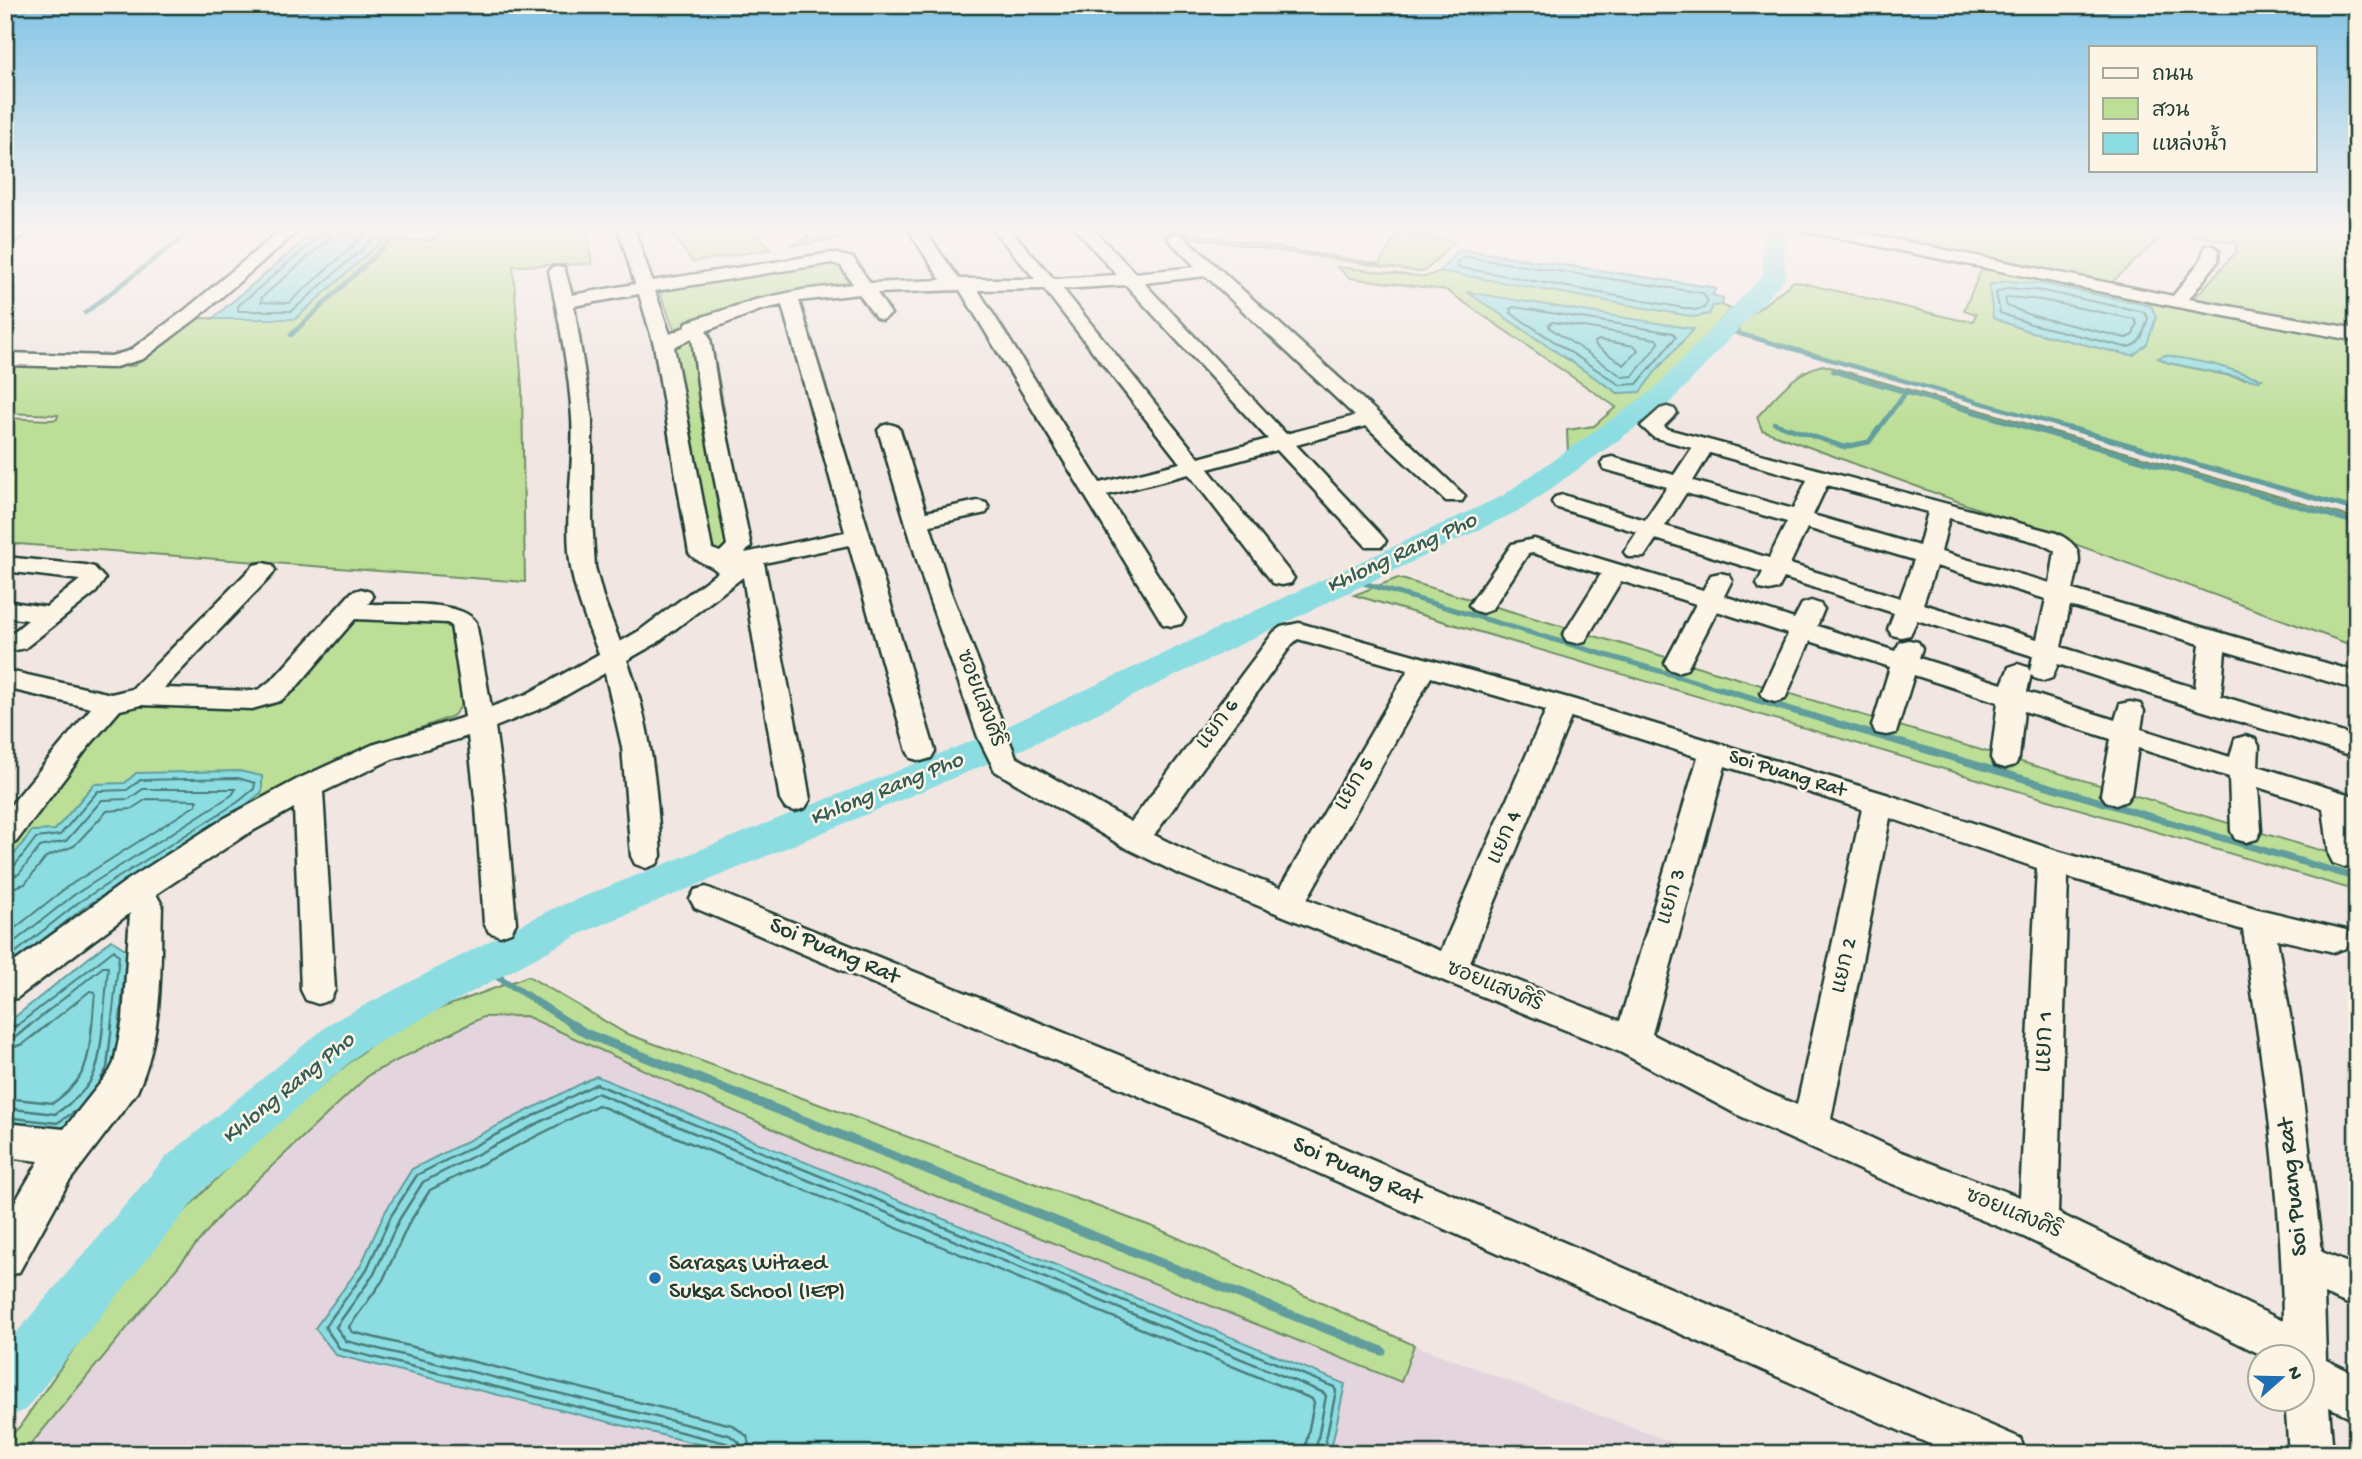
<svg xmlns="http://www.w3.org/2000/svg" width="2362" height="1459" font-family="'Gochi Hand','Playpen Sans Thai',sans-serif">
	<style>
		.built { fill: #e4d4de }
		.green { fill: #bcde97; stroke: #6e8e66; stroke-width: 2; fill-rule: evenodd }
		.water { fill: #8cdde2; stroke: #609d9c; stroke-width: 2 }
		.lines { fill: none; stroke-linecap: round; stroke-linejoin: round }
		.shore-far1 { stroke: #4b7d7a; stroke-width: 2 }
		.shore { stroke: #4b7d7a; stroke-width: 2.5 }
		.stream-far3 { stroke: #609d9c; stroke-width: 4.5 }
		.stream-far2 { stroke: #609d9c; stroke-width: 5 }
		.stream-far1 { stroke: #609d9c; stroke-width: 7 }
		.stream { stroke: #609d9c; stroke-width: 9 }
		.river { fill: #8cdde2; fill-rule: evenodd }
		.minor-casing { stroke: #1f3d34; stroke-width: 5 }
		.minor { fill: #fcf5e5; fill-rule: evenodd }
		.poi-dot { fill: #1f6fb2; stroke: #fcf5e5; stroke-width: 2.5 }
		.labels { text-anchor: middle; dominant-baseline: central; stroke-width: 5; stroke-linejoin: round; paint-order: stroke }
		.street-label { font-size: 21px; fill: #1f3d34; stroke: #fcf5e5 }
		.water-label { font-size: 23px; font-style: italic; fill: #355d57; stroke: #fcf5e5 }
		.near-street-label { font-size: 24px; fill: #1f3d34; stroke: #fcf5e5 }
		.near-poi-label { font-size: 24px; fill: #1f3d34; stroke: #fcf5e5; text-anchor: start }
	</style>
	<rect width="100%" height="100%" fill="#f1e6e2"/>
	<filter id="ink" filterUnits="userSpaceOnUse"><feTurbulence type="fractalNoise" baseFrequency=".0143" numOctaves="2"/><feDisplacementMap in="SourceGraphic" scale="14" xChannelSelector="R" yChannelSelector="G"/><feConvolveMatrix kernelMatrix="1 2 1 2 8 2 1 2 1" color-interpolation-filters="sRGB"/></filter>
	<g filter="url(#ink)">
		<path class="built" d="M 526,1016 L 806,1144 L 1400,1382 L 1414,1345 L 1702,1454 L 23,1454 L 223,1212 L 370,1074 L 483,1017 Z"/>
		<g class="green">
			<path d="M 399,226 L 413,226 L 400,241 L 433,240 L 447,226 L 586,226 L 592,264 L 513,266 L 522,388 L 525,582 L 5,543 L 5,418 L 50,420 L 57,419 L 58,415 L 5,413 L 5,362 L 134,366 L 195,318 L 295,319 Z"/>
			<path d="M 665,226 L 751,226 L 771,249 L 693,262 Z"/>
			<path d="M 795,226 L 888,226 L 891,229 L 791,246 L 809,237 Z"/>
			<path d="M 1116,226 L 1143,226 L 1379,264 L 1399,232 L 1455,241 L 1425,271 L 1419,272 Z"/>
			<path d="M 1811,226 L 1897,229 L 1900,226 L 2357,226 L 2357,329 L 2192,301 L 2236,252 L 2236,243 L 2167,231 L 2108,286 Z"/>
			<path d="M 823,262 L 839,263 L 849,284 L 750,303 L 674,329 L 660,293 L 670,288 Z"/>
			<path d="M 1337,267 L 1426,277 L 1440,271 L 1713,306 L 1722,305 L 1731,309 L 1655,394 L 1568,454 L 1567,430 L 1594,426 L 1616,407 L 1446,290 L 1350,278 ZM 1469,293 L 1693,330 L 1659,367 L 1618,393 Z"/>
			<path d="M 1982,268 L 2357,338 L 2357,511 L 1740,333 L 1736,326 L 1794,281 L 1960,320 L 1973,321 L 1976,314 L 1964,310 ZM 2007,281 L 2151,306 L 2156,317 L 2152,326 L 2124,354 L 2028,331 L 1994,318 L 1989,285 ZM 2159,358 L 2212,364 L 2261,379 L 2244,379 L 2169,363 Z"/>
			<path d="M 710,331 L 750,554 L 706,562 L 672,349 Z"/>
			<path d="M 1823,365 L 2357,519 L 2357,647 L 1762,430 L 1757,417 C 1776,397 1794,371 1823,365 Z"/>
			<path d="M 1398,578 L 2357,861 L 2357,891 L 1354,595 Z"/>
			<path d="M 365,616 L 441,621 L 453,631 L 463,704 L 453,716 L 399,736 L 271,799 L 5,976 L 5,857 L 117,708 L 274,701 L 346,621 Z"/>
			<path d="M 528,976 L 625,1033 L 1156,1228 L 1414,1345 L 1401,1382 L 806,1144 L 526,1016 L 483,1017 L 370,1074 L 223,1212 L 23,1454 L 5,1454 L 5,1442 L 20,1426 L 133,1263 L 254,1141 L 395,1025 Z"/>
		</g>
		<g class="water">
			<path d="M 397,228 L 295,319 L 212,319 L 318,229 Z"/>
			<path d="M 1465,250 L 1710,287 L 1716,289 L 1712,295 L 1723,298 L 1722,305 L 1713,306 L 1709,314 L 1695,317 L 1440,271 L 1457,251 Z"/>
			<path d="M 2007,281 L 2044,284 L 2151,306 L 2156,317 L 2147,344 L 2134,355 L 2124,354 L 2028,331 L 1993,318 L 1989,285 Z"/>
			<path d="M 1467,292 L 1694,329 L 1659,367 L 1640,392 L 1618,393 Z"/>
			<path d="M 2165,355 L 2212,364 L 2262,379 L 2258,381 L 2169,363 L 2158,358 Z"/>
			<path d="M 239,771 L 262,776 L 262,792 L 242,808 L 83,908 L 5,970 L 5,867 L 32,831 L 55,830 L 94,784 L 125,783 L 136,773 Z"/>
			<path d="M 111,940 L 127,950 L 114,1071 L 93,1107 L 60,1131 L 5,1124 L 5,1025 Z"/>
			<path d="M 596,1076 L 1345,1384 L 1330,1454 L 739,1454 L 336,1355 L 315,1328 L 361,1265 L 385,1212 L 412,1169 Z"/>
		</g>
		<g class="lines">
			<g class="shore-far1">
				<path d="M 324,226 L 322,234 L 238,306 L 238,311 L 292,311 L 388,226"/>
				<path d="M 333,226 L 329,239 L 262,297 L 261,302 L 289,303 L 375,226"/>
				<path d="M 1465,257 L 1703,293 L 1708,301 L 1704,308 L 1695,310 L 1457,267 L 1457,262 Z"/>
				<path d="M 2008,288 L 2043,291 L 2144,312 L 2148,318 C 2144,331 2142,347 2125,347 L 2031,324 L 2000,313 L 1996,293 Z"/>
				<path d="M 2008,297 L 2041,300 L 2134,319 L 2137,323 L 2133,335 L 2126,338 L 2033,316 L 2007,306 L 2005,300 Z"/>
				<path d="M 1514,307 L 1673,333 L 1676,337 L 1637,384 L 1620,385 L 1511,313 L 1510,309 Z"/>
				<path d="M 1553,322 L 1656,339 L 1659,343 L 1633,376 L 1623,377 L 1550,328 L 1549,324 Z"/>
				<path d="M 1599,340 L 1635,346 L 1638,350 L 1624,365 L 1596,346 L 1595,342 Z"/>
				<path d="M 5,870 L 13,868 L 36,838 L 60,835 L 98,791 L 127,790 L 140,780 L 238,778 L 255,783 L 254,789 L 238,802 L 79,902 L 5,961"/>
				<path d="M 5,879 L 19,874 L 40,847 L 66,841 L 102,800 L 129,799 L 143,789 L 236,789 L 232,795 L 74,895 L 5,949"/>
				<path d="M 5,890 L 25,884 L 46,857 L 74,846 L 107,811 L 131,809 L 147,799 L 197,800 L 196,805 L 67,887 L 5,936"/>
				<path d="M 15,1027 L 114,950 L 119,956 L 111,1027"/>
				<path d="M 28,1027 L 103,967 L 108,967 L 103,1027"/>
				<path d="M 45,1027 L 90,991 L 95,992 L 92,1027"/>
			</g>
			<g class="shore">
				<path d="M 5,1030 L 17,1025"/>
				<path d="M 5,1039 L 17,1036 L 30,1025"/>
				<path d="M 5,1050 L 23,1044 L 47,1025"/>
				<path d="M 101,1079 L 107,1068 L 112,1025"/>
				<path d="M 5,1098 L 53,1103 C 86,1080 88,1063 92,1025"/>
				<path d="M 5,1108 L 55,1114 C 96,1086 98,1073 103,1025"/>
				<path d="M 5,1117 L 57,1123 L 76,1111"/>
				<path d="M 733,1454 L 732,1447 L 726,1443 L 340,1349 L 325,1327 L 367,1269 L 391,1216 L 417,1175 L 596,1084 L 1334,1387 L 1336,1391 L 1323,1454"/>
				<path d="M 742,1454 L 739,1442 L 729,1435 L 346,1341 L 336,1327 L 374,1274 L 399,1220 L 423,1182 L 597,1093 L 1324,1393 L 1326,1396 L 1315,1454"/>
				<path d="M 752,1454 L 747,1436 L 732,1425 L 352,1332 L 349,1327 L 383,1280 L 408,1225 L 430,1190 L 598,1105 L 1312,1399 L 1314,1403 L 1304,1454"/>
			</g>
			<g class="stream-far3">
				<path d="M 85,313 L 197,226"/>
				<path d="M 1723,329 L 2076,430"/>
				<path d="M 291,335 L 406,226"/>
				<path d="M 1833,371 L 2036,430"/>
				<path d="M 1774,423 L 1794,430"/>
				<path d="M 1878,430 L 1906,392"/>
			</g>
			<g class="stream-far2">
				<path d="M 1789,428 L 1844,447 L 1869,442 L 1879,428"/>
				<path d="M 2030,428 L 2357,523"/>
				<path d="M 2070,428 L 2357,510"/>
				<path d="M 1350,579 L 1727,691"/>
			</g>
			<g class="stream-far1">
				<path d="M 1721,689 L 2357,878"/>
				<path d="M 481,966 L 576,1027"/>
			</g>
			<path class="stream" d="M 573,1025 L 585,1033 L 1382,1351"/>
			<path class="river" d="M 1765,226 L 1787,226 L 1784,258 L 1786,276 L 1783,281 L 1671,402 L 1524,508 L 1025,748 L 580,934 L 364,1050 L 202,1191 L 25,1410 L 5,1418 L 5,1346 L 166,1157 L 332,1022 L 550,910 L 999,730 L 1502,496 L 1653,390 L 1763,275 L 1762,258 Z"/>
			<g class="minor-casing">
				<g id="minor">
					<path d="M 18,226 L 39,226 L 15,241 L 5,241 L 5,232 Z"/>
					<path d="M 286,226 L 304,226 L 197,318 L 143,359 L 112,368 L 5,365 L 5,353 L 111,356 L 129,351 L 185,310 Z"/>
					<path d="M 627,226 L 635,231 L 652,281 L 832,253 L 853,258 L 870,283 L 941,280 L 911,234 L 912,226 L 928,226 L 927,234 L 959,279 L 1035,279 L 990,226 L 1007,226 L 1054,279 L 1117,275 L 1073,226 L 1090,226 L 1135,273 L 1196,267 L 1167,238 L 1175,233 L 1181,234 L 1379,414 L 1465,496 L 1462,501 L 1446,501 L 1366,426 L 1296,445 L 1382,536 L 1386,541 L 1382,546 L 1366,546 L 1277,450 L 1208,469 L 1294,578 L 1291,583 L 1282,585 L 1273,583 L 1189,474 L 1107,495 L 1185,618 L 1181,624 L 1172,626 L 1163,624 L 960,290 L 877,293 L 891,314 L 882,320 L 876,318 L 859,294 L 799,301 L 935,751 L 931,758 L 921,761 L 911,758 L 907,751 L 849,545 L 764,563 L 805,770 L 810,800 L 805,808 L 795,811 L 785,808 L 780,800 L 743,577 L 657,643 L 627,660 C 651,723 657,789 661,856 L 657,864 L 646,868 L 635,864 L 631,856 L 622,747 L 605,673 L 547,706 L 495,727 L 506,807 L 516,923 L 511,932 L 500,936 L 489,932 L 484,923 L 476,807 L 468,736 L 392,759 L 323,792 L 335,990 L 330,1000 L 318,1004 L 306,1000 L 301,990 L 294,808 L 247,834 L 156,894 L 162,905 C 160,968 164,1033 137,1092 L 68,1183 L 19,1272 L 5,1278 L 5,1219 L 39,1161 L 5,1157 L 5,1123 L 64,1129 L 110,1071 L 114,1063 L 123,1019 L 130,913 L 17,998 L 5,1002 L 5,969 L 126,881 L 225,818 L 298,779 L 372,745 L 465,717 L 451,625 L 447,623 L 355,619 L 294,690 L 280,701 L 252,709 L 141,705 L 120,710 L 89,746 L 16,842 L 5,845 L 5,812 L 91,708 L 5,688 L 5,670 L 111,694 L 132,689 L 254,565 L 263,563 L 272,565 L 275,570 L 272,575 L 164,688 L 252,691 L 260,689 L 274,678 L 352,592 L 361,589 L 370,592 L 373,597 L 368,604 C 395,605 460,599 476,622 L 491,707 L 527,694 L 599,654 C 588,626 576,597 571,568 C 563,518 575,468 572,418 C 569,369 559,320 549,271 L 552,267 L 564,267 L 572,295 L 635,284 L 619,231 ZM 832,263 L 841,266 L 853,284 L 802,290 L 755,300 L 687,322 L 685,327 L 670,334 L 655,291 ZM 1206,276 L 1355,416 L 1286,434 L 1144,283 ZM 1126,285 L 1268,439 L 1199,458 L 1063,289 ZM 1044,289 L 1180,463 L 1100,483 L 978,290 ZM 639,294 L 654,345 L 689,553 C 696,563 710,563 718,572 L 639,631 L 620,642 L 603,597 L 595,567 L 592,519 L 592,419 L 574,306 ZM 782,305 L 845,532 L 745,553 L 751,546 L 721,407 L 710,338 L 706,331 L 760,310 ZM 692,338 L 701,407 L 727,545 L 720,552 L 712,549 L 674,347 Z"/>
					<path d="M 1795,226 L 1828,226 L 2173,296 L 2201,260 L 2205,246 L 2211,245 L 2219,250 L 2218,261 L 2189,299 L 2357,329 L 2357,341 L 2177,307 L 1803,231 Z"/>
					<path d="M 1667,407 L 1674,409 L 1677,413 L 1664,426 L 1667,429 L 2056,533 C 2088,549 2079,560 2073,590 L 2357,672 L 2357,690 L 2225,651 L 2221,696 L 2357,737 L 2357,757 L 2197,709 L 2058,664 L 2052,678 L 2043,681 L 2034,678 L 2031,674 L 2027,692 L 2115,720 L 2120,704 L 2130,702 L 2140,704 L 2144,711 L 2141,729 L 2230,757 L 2235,739 L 2245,736 L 2255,739 L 2259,746 L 2258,766 L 2357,797 L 2355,863 L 2344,867 L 2333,863 L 2329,855 L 2323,808 L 2258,787 L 2261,831 L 2257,839 L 2246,842 L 2235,839 L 2231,831 L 2229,777 L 2138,748 L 2131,794 L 2126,801 L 2116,805 L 2106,801 L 2101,794 L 2111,739 L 2024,711 L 2019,758 L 2015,765 L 2005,768 L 1995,765 L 1991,758 L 1998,702 L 1914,675 L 1896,733 L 1886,735 L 1876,733 L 1872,726 L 1890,667 L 1810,641 L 1785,699 L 1775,702 L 1765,699 L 1761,693 L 1788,634 L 1717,611 L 1687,669 L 1678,672 L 1669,669 L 1665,663 L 1696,604 L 1621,581 L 1585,641 L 1576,643 L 1567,641 L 1563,635 L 1601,574 L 1533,553 L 1528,554 L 1491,610 L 1482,613 L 1473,610 L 1469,605 L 1512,544 L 1534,539 L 1703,590 L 1711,575 L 1720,573 L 1729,575 L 1732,580 L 1724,596 L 1794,619 L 1802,604 L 1811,601 L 1820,604 L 1824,609 L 1817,626 L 1895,651 L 1900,642 L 1909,640 L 1918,642 L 1922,648 L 1919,658 L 2002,684 L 2009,667 L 2018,664 L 2027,667 L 2030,671 L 2033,656 L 1917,620 L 1910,635 L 1901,637 L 1892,635 L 1888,629 L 1894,613 L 1784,578 L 1778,589 L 1769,591 L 1760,589 L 1757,584 L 1763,572 L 1656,539 L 1644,557 L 1628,557 L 1624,552 L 1637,532 L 1555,507 L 1552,502 L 1555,497 L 1563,495 L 1645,520 L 1667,487 L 1604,469 L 1601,464 L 1604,459 L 1612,457 L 1674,475 L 1692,448 L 1653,437 L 1641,426 L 1660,409 ZM 1710,453 L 1807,480 L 1793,509 L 1693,481 ZM 1827,485 L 1928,512 L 1919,546 L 1813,515 ZM 1686,493 L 1787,522 L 1769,558 L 1665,526 ZM 1949,518 L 2040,543 L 2055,551 L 2050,583 L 1941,552 ZM 1807,528 L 1914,560 L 1900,598 L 1790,564 ZM 1936,566 L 2046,599 L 2037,639 L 1923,604 ZM 2070,606 L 2200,644 L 2195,688 L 2061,647 Z"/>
					<path d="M 889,424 L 896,426 L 900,430 L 926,512 L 978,501 L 986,503 L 989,508 L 986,513 L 930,525 L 950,590 L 1016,757 L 1131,822 L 1274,632 L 1281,627 L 1299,623 L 1572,699 L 1889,795 L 2057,851 L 2258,909 L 2346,930 L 2350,939 L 2346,948 L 2334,952 L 2277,939 L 2299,1068 L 2322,1252 L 2357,1267 L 2357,1308 L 2324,1294 L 2326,1360 L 2357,1375 L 2357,1420 L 2329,1407 L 2333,1454 L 2289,1454 L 2285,1400 L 2302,1400 L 2302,1358 L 2268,1358 L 2024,1237 L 1873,1176 L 1738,1115 L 1620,1052 L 1177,873 L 1124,847 L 995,771 L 978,737 L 926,590 L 878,430 L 882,426 ZM 1298,639 L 1408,670 L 1280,888 L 1199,857 L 1154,835 L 1292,644 ZM 1431,677 L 1546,710 L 1441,951 L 1307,899 ZM 1571,717 L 1698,757 L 1620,1021 L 1470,962 ZM 1725,766 L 1862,809 L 1797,1105 L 1764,1091 L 1652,1034 ZM 1890,818 L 2037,868 L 2020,1197 L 1899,1151 L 1831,1119 ZM 2068,877 L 2243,930 C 2262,1059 2282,1190 2283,1321 L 2058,1213 Z"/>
					<path d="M 5,557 L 85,565 L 94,567 L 105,579 L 96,592 L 25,648 L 16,650 L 7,648 L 5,639 L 28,620 L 5,617 L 5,601 L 46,607 L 80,580 L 5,571 Z"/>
					<path d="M 706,887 L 1281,1121 L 2020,1438 L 2026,1454 L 1952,1454 L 1255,1145 L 695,908 L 690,899 L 695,890 Z"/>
				</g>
			</g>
			<use href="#minor" class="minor"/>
		</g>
	</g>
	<linearGradient id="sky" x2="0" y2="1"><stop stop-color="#83c4e6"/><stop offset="0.53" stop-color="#f9f4f2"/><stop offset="1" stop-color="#f9f4f2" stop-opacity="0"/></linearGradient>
	<rect width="2362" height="430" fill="url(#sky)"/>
	<circle class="poi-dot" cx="655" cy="1278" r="7"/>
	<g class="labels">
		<g class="street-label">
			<text transform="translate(979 699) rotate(69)">ซอยแสงศิริ</text>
			<text transform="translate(1219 725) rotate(-54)">แยก 6</text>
			<text transform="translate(1787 775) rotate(17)">Soi Puang Rat</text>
			<text transform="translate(1356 785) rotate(-60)">แยก 5</text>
			<text transform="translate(1506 838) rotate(-67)">แยก 4</text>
			<text transform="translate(1673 897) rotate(-74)">แยก 3</text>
			<text transform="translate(1846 966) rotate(-78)">แยก 2</text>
			<text transform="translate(1494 988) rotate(22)">ซอยแสงศิริ</text>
			<text transform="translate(2013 1215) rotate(22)">ซอยแสงศิริ</text>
		</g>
		<g class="water-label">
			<text transform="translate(1402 554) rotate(-25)">Khlong Rang Pho</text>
			<text transform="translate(887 790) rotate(-22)">Khlong Rang Pho</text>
			<text transform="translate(289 1089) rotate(-39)">Khlong Rang Pho</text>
		</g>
		<g class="near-street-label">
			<text transform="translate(834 952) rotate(23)">Soi Puang Rat</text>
			<text transform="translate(2046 1042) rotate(-88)">แยก 1</text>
			<text transform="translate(1357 1172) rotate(24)">Soi Puang Rat</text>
			<text transform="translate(2294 1187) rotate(-96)">Soi Puang Rat</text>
		</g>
		<g class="near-poi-label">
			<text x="669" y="1264">Sarasas Witaed<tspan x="669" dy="28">Suksa School (IEP)</tspan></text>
		</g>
	</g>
	<rect width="2362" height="1459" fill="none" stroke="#fcf5e5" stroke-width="28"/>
	<rect x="14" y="14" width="2334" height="1431" fill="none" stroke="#1f3d34" stroke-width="2.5" filter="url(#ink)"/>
	<rect x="2089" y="46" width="228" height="126" fill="#fcf5e5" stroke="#a4ab9e" stroke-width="2"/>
	<rect x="2103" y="68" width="35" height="10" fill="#fcf5e5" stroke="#a4ab9e" stroke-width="2"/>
	<text x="2152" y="80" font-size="21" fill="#1f3d34">ถนน</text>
	<rect x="2103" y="98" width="35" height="21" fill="#bcde97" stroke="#a4ab9e" stroke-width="2"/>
	<text x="2152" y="116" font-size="21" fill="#1f3d34">สวน</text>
	<rect x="2103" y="133" width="35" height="21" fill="#8cdde2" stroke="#a4ab9e" stroke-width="2"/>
	<text x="2152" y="150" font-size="21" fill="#1f3d34">แหล่งน้ำ</text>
	<g transform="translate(2281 1378) rotate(70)"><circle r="33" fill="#fcf5e5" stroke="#a4ab9e" stroke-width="2"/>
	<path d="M0-5L12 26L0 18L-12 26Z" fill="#1f6fb2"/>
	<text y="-10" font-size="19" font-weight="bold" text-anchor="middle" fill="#1f3d34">N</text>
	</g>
</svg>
